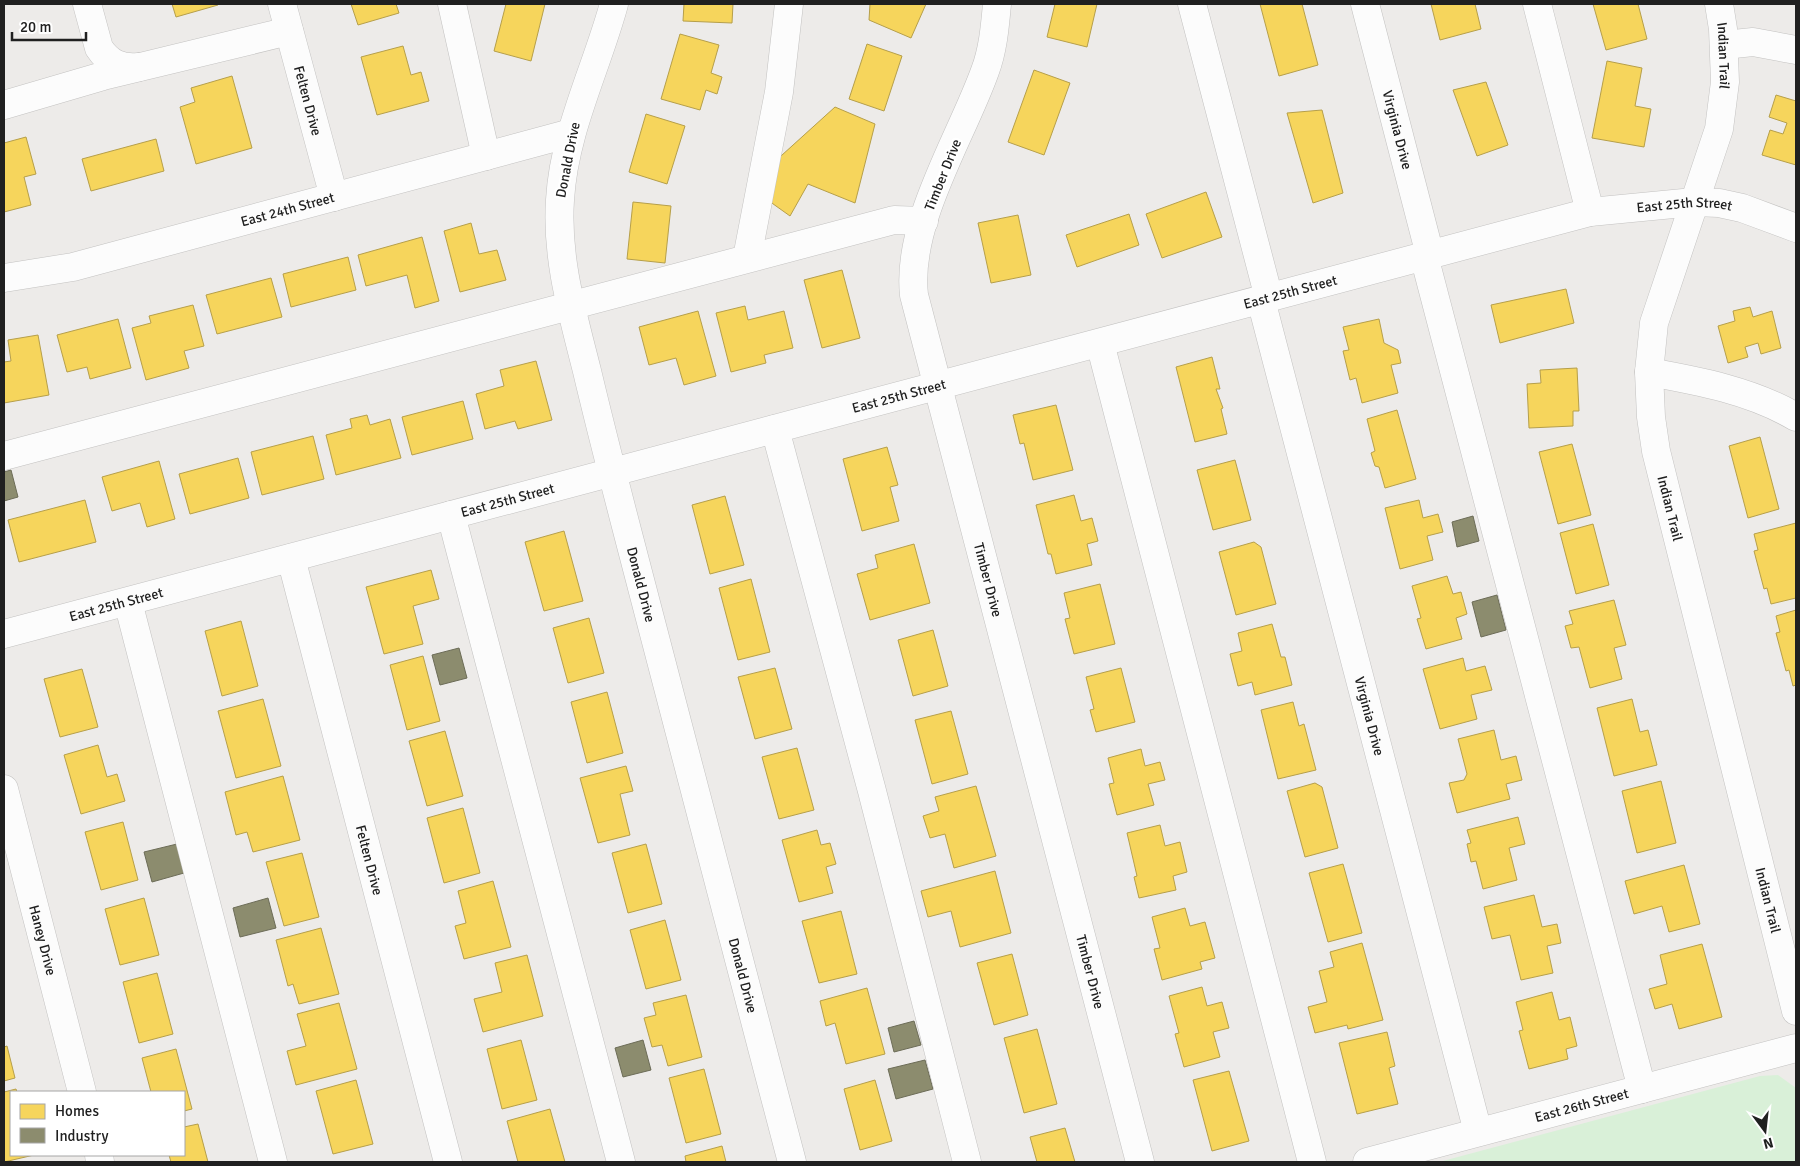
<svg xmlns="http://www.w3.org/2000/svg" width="1800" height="1166" font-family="Signika,sans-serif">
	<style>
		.park { fill: #d9f0d8 }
		.homes { fill: #f6d55c; stroke: #b69f4a }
		.industry { fill: #8c8c6e; stroke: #6c6c57 }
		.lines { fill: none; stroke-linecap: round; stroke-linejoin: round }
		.minor-casing { stroke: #c3c2c1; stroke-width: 29 }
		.minor { stroke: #fcfcfc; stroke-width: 28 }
		.labels { text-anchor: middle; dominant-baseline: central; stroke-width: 5; stroke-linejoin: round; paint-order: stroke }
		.street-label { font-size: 14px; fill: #202020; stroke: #fff }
	</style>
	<rect width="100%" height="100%" fill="#edebe9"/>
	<path class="park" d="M 1778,1075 L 1796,1088 L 1796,1162 L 1439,1162 L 1760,1076 Z"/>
	<g class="homes">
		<path d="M 172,4 L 218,4 L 218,5 L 176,17 Z"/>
		<path d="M 351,4 L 396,4 L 399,13 L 358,25 Z"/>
		<path d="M 506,4 L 545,4 L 531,61 L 494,51 Z"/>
		<path d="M 684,4 L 733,4 L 732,23 L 683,21 Z"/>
		<path d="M 870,4 L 926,4 L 911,38 L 869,20 Z"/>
		<path d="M 1055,4 L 1097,4 L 1087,47 L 1047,37 Z"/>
		<path d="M 1260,4 L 1302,4 L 1318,65 L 1279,76 Z"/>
		<path d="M 1431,4 L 1475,4 L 1481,29 L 1440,40 Z"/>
		<path d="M 1593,4 L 1638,4 L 1647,39 L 1606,50 Z"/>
		<path d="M 680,34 L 719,45 L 711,73 L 722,77 L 717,94 L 706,90 L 700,110 L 661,99 Z"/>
		<path d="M 867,44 L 902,56 L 884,111 L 849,99 Z"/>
		<path d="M 403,46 L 411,75 L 421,72 L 429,101 L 377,115 L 361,57 Z"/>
		<path d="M 1607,61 L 1642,68 L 1635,106 L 1651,109 L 1644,147 L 1592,138 Z"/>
		<path d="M 1034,70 L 1070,83 L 1044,155 L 1008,142 Z"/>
		<path d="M 232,76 L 252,148 L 196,164 L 180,107 L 195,102 L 191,88 Z"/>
		<path d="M 1486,82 L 1508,145 L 1477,156 L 1453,90 Z"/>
		<path d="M 1776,95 L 1796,101 L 1796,165 L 1762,155 L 1770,130 L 1783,134 L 1787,123 L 1769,117 Z"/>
		<path d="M 835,107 L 875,124 L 855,203 L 808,184 L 790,216 L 762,196 L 771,165 Z"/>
		<path d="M 1322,110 L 1343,193 L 1313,203 L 1287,113 Z"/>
		<path d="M 646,114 L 685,126 L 667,184 L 629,172 Z"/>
		<path d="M 26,137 L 36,174 L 24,177 L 31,205 L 4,212 L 4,143 Z"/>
		<path d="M 156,139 L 164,171 L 91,191 L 82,159 Z"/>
		<path d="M 1206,192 L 1222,237 L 1162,258 L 1146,214 Z"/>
		<path d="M 633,202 L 671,206 L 665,263 L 627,259 Z"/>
		<path d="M 1129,214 L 1139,245 L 1077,267 L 1066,235 Z"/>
		<path d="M 1018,215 L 1031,275 L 991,283 L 978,223 Z"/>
		<path d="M 471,223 L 479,254 L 497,250 L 506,280 L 460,292 L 444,231 Z"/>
		<path d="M 422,237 L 439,301 L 415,308 L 407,275 L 366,286 L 358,255 Z"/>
		<path d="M 348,257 L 356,290 L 291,307 L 283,274 Z"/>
		<path d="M 842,270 L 860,338 L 822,348 L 804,280 Z"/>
		<path d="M 271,278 L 282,317 L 217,334 L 206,295 Z"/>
		<path d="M 1566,289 L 1574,323 L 1500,343 L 1491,305 Z"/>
		<path d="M 193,305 L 204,346 L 184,351 L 189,368 L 146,380 L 132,328 L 151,323 L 149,316 Z"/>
		<path d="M 745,306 L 748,320 L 784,311 L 793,348 L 764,355 L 766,363 L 731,372 L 716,313 Z"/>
		<path d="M 1750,307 L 1753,317 L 1772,311 L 1781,348 L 1761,354 L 1758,343 L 1745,347 L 1748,357 L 1728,363 L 1718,326 L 1735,321 L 1733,311 Z"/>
		<path d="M 698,311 L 716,376 L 684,385 L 676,358 L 649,365 L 639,327 Z"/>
		<path d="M 118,319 L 131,368 L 90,379 L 87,367 L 67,372 L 57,335 Z"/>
		<path d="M 1379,319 L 1384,343 L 1398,350 L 1401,363 L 1391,365 L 1398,393 L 1362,403 L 1356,378 L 1350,380 L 1343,351 L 1349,350 L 1343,327 Z"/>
		<path d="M 38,335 L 49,395 L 4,403 L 4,362 L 11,361 L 8,340 Z"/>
		<path d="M 1212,357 L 1220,389 L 1216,389 L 1223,408 L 1221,409 L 1227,434 L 1195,442 L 1176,367 Z"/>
		<path d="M 536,361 L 552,420 L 518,429 L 515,421 L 485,429 L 476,394 L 504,386 L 500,370 Z"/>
		<path d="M 1577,368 L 1579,411 L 1573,411 L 1573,426 L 1529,428 L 1527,384 L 1541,383 L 1540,370 Z"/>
		<path d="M 463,401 L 473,439 L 412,455 L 402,417 Z"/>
		<path d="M 1056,405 L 1073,470 L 1033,480 L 1024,443 L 1020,444 L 1013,415 Z"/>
		<path d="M 1397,410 L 1416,479 L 1385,488 L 1379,467 L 1375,466 L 1371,453 L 1375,451 L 1367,419 Z"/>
		<path d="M 367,415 L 370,425 L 390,419 L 401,458 L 336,475 L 326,435 L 352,428 L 350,419 Z"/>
		<path d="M 313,436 L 324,479 L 262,495 L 251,452 Z"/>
		<path d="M 1760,437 L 1779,509 L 1748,518 L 1729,446 Z"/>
		<path d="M 1572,444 L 1591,515 L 1558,524 L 1539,452 Z"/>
		<path d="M 887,447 L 898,485 L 890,487 L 899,521 L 862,531 L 843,459 Z"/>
		<path d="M 238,458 L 249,498 L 190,514 L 179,474 Z"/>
		<path d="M 1235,460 L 1251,520 L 1213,530 L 1197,470 Z"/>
		<path d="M 159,461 L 175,519 L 147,527 L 140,503 L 112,511 L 102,477 Z"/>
		<path d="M 1074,495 L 1081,521 L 1092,518 L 1098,541 L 1087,544 L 1092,565 L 1056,574 L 1051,554 L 1048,554 L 1036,505 Z"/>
		<path d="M 725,496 L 744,565 L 710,574 L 692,505 Z"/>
		<path d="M 85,500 L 96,542 L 19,562 L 8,520 Z"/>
		<path d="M 1419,500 L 1423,518 L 1438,514 L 1443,532 L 1427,536 L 1433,560 L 1400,569 L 1385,508 Z"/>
		<path d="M 1796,523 L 1796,598 L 1771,604 L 1767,588 L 1764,589 L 1754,551 L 1758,550 L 1754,534 Z"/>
		<path d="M 1593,524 L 1609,585 L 1576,594 L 1560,533 Z"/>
		<path d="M 564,531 L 583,601 L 544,611 L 525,542 Z"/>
		<path d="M 1254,542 L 1261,547 L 1276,604 L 1236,615 L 1219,552 Z"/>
		<path d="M 914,544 L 930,603 L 870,620 L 857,574 L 878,568 L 875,555 Z"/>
		<path d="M 431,570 L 439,599 L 413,606 L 423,644 L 384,654 L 366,587 Z"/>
		<path d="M 1447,576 L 1453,594 L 1461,592 L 1467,614 L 1456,618 L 1462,639 L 1426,649 L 1417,619 L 1421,618 L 1412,586 Z"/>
		<path d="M 751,579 L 770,652 L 738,660 L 719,588 Z"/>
		<path d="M 1100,584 L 1115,644 L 1074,654 L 1065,619 L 1070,618 L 1064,593 Z"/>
		<path d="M 1614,600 L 1626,645 L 1614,648 L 1622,679 L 1590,688 L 1579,647 L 1571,648 L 1565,626 L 1573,624 L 1569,611 Z"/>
		<path d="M 1796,610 L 1796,685 L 1793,686 L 1789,670 L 1786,671 L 1776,633 L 1780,632 L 1776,616 Z"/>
		<path d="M 589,618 L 604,673 L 568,683 L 553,628 Z"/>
		<path d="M 241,621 L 258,686 L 222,696 L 205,631 Z"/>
		<path d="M 1272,624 L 1281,657 L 1285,657 L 1292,685 L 1255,695 L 1252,682 L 1238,686 L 1230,654 L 1242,651 L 1238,633 Z"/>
		<path d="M 933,630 L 948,686 L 913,696 L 898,640 Z"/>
		<path d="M 423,656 L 440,721 L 407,730 L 390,665 Z"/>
		<path d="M 1463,658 L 1466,671 L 1485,666 L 1492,690 L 1471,695 L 1477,719 L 1440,729 L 1423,669 Z"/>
		<path d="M 775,668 L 792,729 L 755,739 L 738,677 Z"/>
		<path d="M 1121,668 L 1135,722 L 1096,732 L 1090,710 L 1094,709 L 1086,677 Z"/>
		<path d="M 82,669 L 98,727 L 60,737 L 44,679 Z"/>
		<path d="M 607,692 L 623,753 L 587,763 L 571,702 Z"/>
		<path d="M 263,699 L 281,766 L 236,778 L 218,711 Z"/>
		<path d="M 1632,699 L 1640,732 L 1648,730 L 1657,765 L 1614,776 L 1597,708 Z"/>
		<path d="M 1293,702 L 1299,726 L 1304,724 L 1316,770 L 1278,779 L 1261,710 Z"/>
		<path d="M 951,711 L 968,774 L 932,784 L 915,720 Z"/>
		<path d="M 1494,730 L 1501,760 L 1516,756 L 1522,780 L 1506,784 L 1510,799 L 1457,813 L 1449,783 L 1464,780 L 1467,774 L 1458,739 Z"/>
		<path d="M 445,731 L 463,796 L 427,806 L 409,741 Z"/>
		<path d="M 98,745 L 107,777 L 117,774 L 125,801 L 81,814 L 64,755 Z"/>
		<path d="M 797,748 L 814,810 L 779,819 L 762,757 Z"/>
		<path d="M 1141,749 L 1145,766 L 1160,762 L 1165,780 L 1148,784 L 1154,805 L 1117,815 L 1109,784 L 1114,783 L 1108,758 Z"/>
		<path d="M 626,766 L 633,791 L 620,794 L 630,835 L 598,843 L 580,778 Z"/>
		<path d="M 283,776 L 300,840 L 253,852 L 247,832 L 236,835 L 225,792 Z"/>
		<path d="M 1661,781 L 1676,843 L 1637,853 L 1622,791 Z"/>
		<path d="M 1315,783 L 1322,787 L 1338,848 L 1305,857 L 1287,791 Z"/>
		<path d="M 976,786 L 996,856 L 954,868 L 945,834 L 930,838 L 923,816 L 939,811 L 935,797 Z"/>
		<path d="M 463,808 L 480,873 L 444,883 L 427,818 Z"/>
		<path d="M 1518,817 L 1525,844 L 1509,848 L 1517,880 L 1483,889 L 1476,861 L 1471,862 L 1467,844 L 1471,843 L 1467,830 Z"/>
		<path d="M 123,822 L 138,880 L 101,890 L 85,832 Z"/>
		<path d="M 1160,825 L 1165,846 L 1180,842 L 1187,872 L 1173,876 L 1176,890 L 1139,898 L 1134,877 L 1137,876 L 1127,833 Z"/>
		<path d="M 817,830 L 821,845 L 830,843 L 836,864 L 826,867 L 833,893 L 799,902 L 782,840 Z"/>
		<path d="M 646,844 L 662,904 L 628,913 L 612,853 Z"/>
		<path d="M 302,853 L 319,917 L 284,926 L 266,862 Z"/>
		<path d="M 1343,864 L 1362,933 L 1328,942 L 1309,873 Z"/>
		<path d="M 1684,865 L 1700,924 L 1669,932 L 1662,906 L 1634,914 L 1625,881 Z"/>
		<path d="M 995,871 L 1011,933 L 960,947 L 951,911 L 928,917 L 921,891 Z"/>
		<path d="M 493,881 L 511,947 L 464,959 L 455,926 L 466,923 L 458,891 Z"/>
		<path d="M 1534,895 L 1542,927 L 1557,924 L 1561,943 L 1547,946 L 1553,973 L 1521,980 L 1510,935 L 1492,939 L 1484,907 Z"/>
		<path d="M 144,898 L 159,955 L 120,965 L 105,909 Z"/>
		<path d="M 1185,908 L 1190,926 L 1205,922 L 1215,958 L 1200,962 L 1202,969 L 1162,980 L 1154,949 L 1160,948 L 1152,917 Z"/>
		<path d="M 841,911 L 857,974 L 819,983 L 802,921 Z"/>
		<path d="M 665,920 L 681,980 L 646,989 L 630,930 Z"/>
		<path d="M 321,928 L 339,994 L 299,1004 L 293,984 L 288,986 L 276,940 Z"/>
		<path d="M 1362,943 L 1383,1020 L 1348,1029 L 1347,1025 L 1315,1033 L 1308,1007 L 1327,1002 L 1319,971 L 1334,967 L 1330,952 Z"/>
		<path d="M 1702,944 L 1722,1017 L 1679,1029 L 1672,1004 L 1655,1009 L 1649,989 L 1667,984 L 1660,955 Z"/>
		<path d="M 1012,954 L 1028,1015 L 994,1025 L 977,963 Z"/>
		<path d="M 527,955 L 543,1016 L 483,1032 L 474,999 L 502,992 L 495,963 Z"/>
		<path d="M 157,973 L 173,1034 L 139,1043 L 123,982 Z"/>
		<path d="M 1202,987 L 1207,1006 L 1222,1002 L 1229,1028 L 1213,1032 L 1220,1057 L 1184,1067 L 1175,1034 L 1179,1033 L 1169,996 Z"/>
		<path d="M 867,988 L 885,1054 L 846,1064 L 835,1023 L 826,1026 L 820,1001 Z"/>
		<path d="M 1552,992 L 1559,1020 L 1570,1017 L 1577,1046 L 1566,1049 L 1568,1059 L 1529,1069 L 1519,1031 L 1523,1030 L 1516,1002 Z"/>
		<path d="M 686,995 L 702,1057 L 668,1066 L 662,1045 L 652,1047 L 644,1018 L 656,1015 L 653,1003 Z"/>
		<path d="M 339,1003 L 357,1069 L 296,1085 L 287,1051 L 306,1046 L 297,1014 Z"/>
		<path d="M 1037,1029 L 1057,1104 L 1024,1113 L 1004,1038 Z"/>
		<path d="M 1387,1032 L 1395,1066 L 1389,1068 L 1398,1104 L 1357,1114 L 1339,1043 Z"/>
		<path d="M 521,1040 L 537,1100 L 502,1109 L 487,1049 Z"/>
		<path d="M 7,1046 L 15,1078 L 4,1081 L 4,1047 Z"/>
		<path d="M 176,1049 L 192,1109 L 184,1111 L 184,1092 L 151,1092 L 142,1058 Z"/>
		<path d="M 704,1069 L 721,1134 L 686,1143 L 669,1078 Z"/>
		<path d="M 1229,1071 L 1249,1141 L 1212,1151 L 1193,1080 Z"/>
		<path d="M 356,1080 L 373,1144 L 333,1154 L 316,1091 Z"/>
		<path d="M 875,1080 L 892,1141 L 860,1150 L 844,1089 Z"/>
		<path d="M 16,1089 L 17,1092 L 11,1092 L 11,1155 L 34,1155 L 4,1162 L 4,1092 Z"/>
		<path d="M 550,1109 L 565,1162 L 518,1162 L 507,1121 Z"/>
		<path d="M 198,1124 L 208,1162 L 171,1162 L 169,1155 L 184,1155 L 184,1127 Z"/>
		<path d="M 1065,1128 L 1075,1162 L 1037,1162 L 1030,1137 Z"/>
		<path d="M 722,1146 L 726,1162 L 686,1162 L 685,1156 Z"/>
	</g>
	<g class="industry">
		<path d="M 11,470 L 18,497 L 4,501 L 4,472 Z"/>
		<path d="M 1473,516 L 1479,541 L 1457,547 L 1452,522 Z"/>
		<path d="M 1497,595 L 1506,630 L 1481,637 L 1472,602 Z"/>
		<path d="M 459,648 L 467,678 L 440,685 L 432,655 Z"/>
		<path d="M 177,844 L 184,873 L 152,882 L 144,852 Z"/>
		<path d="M 268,898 L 276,928 L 240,937 L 233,908 Z"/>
		<path d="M 914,1021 L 921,1045 L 894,1052 L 888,1028 Z"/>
		<path d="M 643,1040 L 651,1070 L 623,1077 L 615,1048 Z"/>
		<path d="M 925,1060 L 933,1089 L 896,1099 L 888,1069 Z"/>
	</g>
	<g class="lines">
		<g class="minor-casing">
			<g id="minor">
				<path d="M 87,4 L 99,48 C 109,63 121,69 139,67"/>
				<path id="s1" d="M 282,4 L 334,197"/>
				<path d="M 452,4 L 486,156"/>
				<path id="s2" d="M 614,4 C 596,70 564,131 560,200 C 556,259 573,315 587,371 C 600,426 614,480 628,534 C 683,744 737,953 792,1162"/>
				<path id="s3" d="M 997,4 C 995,26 993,50 985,71 C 961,138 906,223 914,295 L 1140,1162"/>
				<path d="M 1192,4 L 1269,298"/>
				<path id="s4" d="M 1365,4 L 1430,255"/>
				<path d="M 1537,4 L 1590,212"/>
				<path id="s5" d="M 1719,4 L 1723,29 L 1725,82 L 1719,129 L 1654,323 L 1649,372 L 1651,417 L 1656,451 L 1796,1011"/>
				<path d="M 1724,45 L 1753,42 L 1796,50"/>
				<path d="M 4,105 L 103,76 L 289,31"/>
				<path d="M 1424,256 L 1642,1089"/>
				<path d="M 747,258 L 779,92 L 789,4"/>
				<path id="s6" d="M 4,278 L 73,267 L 571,133"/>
				<path id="s7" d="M 1261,300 L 1478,1132"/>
				<path d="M 1100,343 L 1312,1162"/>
				<path d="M 1649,372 C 1699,381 1752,391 1796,417"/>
				<path d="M 775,429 L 872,791 L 967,1162"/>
				<path d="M 4,456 L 894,220 L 924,221"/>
				<path d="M 451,515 L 621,1162"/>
				<path id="s8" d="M 291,558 L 448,1162"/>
				<path d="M 128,602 L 273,1162"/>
				<path id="s9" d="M 4,634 L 1590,212 L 1694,202 L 1719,203 L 1742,208 L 1796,228"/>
				<path id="s10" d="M 4,789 L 82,1092"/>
				<path d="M 99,1155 L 100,1162"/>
				<path id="s11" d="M 1367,1162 L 1796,1048"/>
			</g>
		</g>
		<use href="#minor" class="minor"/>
	</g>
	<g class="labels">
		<g class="street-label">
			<text stroke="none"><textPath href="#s5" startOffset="52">Indian Trail</textPath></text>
			<text stroke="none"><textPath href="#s1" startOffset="100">Felten Drive</textPath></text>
			<text stroke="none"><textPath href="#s4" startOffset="130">Virginia Drive</textPath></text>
			<text transform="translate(568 160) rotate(-79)">Donald Drive</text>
			<text transform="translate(943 175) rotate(-68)">Timber Drive</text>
			<text stroke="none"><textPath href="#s9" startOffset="1736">East 25th Street</textPath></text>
			<text stroke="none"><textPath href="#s6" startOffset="292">East 24th Street</textPath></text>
			<text stroke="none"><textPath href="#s9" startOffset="1331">East 25th Street</textPath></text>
			<text stroke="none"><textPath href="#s9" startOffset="926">East 25th Street</textPath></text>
			<text stroke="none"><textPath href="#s9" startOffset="521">East 25th Street</textPath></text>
			<text stroke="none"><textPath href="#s5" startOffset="518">Indian Trail</textPath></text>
			<text stroke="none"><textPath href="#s3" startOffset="600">Timber Drive</textPath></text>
			<text stroke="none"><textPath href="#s2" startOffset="598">Donald Drive</textPath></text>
			<text stroke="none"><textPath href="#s9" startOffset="116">East 25th Street</textPath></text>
			<text stroke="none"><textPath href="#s7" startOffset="430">Virginia Drive</textPath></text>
			<text stroke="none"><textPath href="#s8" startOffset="312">Felten Drive</textPath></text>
			<text stroke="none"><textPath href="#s5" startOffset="922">Indian Trail</textPath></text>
			<text stroke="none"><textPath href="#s10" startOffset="156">Haney Drive</textPath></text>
			<text stroke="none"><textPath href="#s3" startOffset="1005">Timber Drive</textPath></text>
			<text stroke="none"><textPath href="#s2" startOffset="1002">Donald Drive</textPath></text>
			<text stroke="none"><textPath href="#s11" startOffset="222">East 26th Street</textPath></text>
		</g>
	</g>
	<rect width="1800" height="1166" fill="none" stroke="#202020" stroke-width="10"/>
	<rect x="10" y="1091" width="175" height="65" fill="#ffffff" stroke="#a6a6a6"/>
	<rect x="20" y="1104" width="25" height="15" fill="#f6d55c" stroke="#a6a6a6"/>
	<text x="55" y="1116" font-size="15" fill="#202020">Homes</text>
	<rect x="20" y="1128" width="25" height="15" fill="#8c8c6e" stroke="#a6a6a6"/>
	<text x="55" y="1141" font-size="15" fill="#202020">Industry</text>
	<g transform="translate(1765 1131) rotate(165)" stroke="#ffffff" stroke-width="4" paint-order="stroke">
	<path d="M0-4L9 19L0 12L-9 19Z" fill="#202020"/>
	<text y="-8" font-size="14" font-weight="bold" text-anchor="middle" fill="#202020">N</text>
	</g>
	<path d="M12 32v8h74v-8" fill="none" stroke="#202020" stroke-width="2.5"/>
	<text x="20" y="32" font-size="15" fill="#202020" stroke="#ffffff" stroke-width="4" paint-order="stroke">20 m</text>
</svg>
